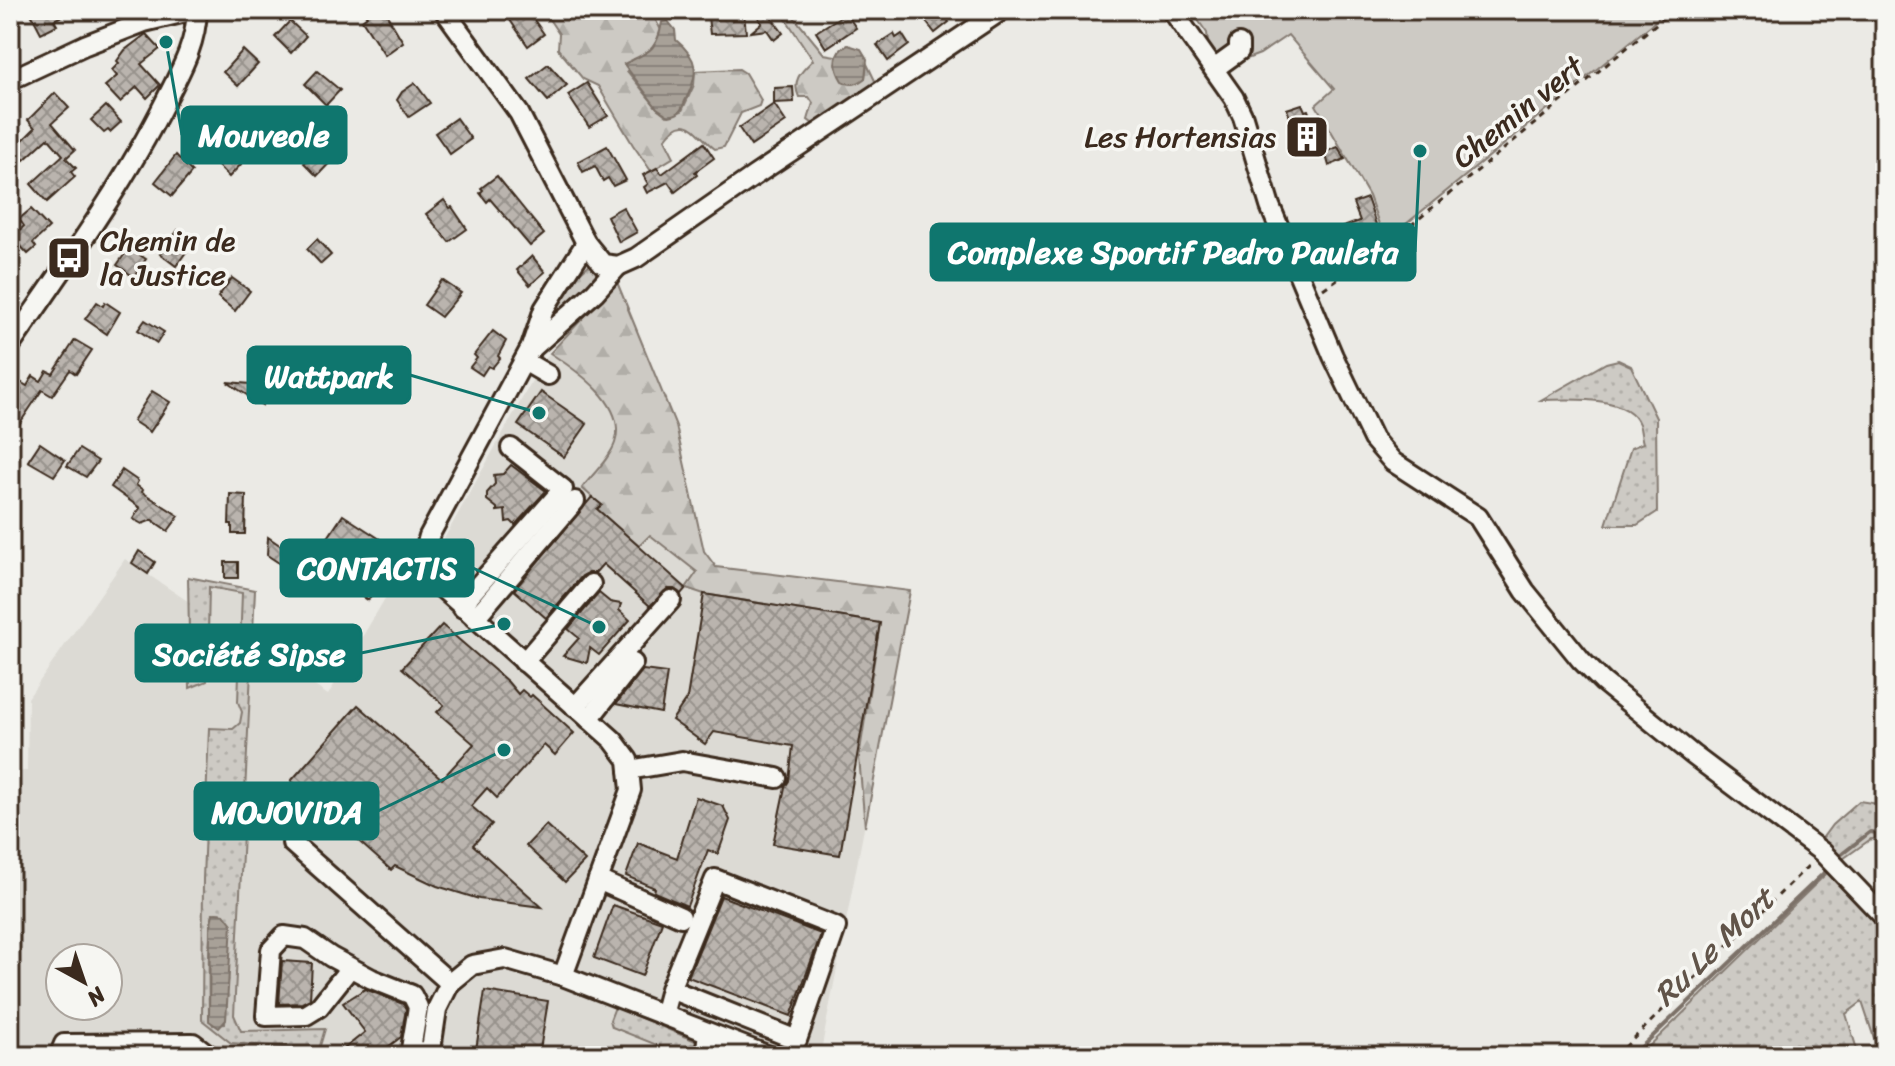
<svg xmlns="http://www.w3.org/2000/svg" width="1895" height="1066" font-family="Sriracha,sans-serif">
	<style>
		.built { fill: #dcdad4; fill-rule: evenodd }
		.grass { fill: url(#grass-dots); stroke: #847a71; stroke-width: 2; fill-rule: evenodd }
		.forest { fill: url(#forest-firs); stroke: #847a71; stroke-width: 2 }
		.garden { fill: #cdcac4; stroke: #847a71; stroke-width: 2 }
		.water { fill: url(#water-rules); stroke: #7c7167; stroke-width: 2 }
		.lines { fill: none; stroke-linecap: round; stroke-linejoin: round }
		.stream { stroke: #7c7167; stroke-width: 4 }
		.building { fill: url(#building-cross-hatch); stroke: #3b2a1e; stroke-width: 2 }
		.minor-casing { stroke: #3b2a1e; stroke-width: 24 }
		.path { stroke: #3b2a1e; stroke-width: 3; stroke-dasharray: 6 6; stroke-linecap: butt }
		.minor { stroke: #f6f6f2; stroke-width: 18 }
		.labels { text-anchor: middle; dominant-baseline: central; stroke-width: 7; stroke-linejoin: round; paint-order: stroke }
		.street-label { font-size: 30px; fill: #3b2a1e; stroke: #f6f6f2 }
		.poi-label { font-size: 30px; fill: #3b2a1e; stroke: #f6f6f2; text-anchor: end }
		.water-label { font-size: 32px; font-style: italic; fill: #615449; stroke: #f6f6f2 }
		.leader { fill: none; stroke: #0f766e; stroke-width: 3 }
		.callout-dot { fill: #0f766e; stroke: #f6f6f2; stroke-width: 3 }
		.callout { fill: #0f766e; stroke: #0f766e; stroke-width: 3 }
		.callout-label { font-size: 32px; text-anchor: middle; font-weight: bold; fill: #fff }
	</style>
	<defs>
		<pattern id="grass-dots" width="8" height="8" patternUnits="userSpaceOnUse" patternTransform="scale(2)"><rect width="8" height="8" fill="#cdcac4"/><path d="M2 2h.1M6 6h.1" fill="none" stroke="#b1aea8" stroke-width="1.8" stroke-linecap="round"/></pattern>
		<pattern id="forest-firs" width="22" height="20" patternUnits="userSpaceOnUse" patternTransform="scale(2)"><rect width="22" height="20" fill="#cdcac4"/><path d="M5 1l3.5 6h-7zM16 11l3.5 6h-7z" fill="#b1aea8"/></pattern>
		<pattern id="water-rules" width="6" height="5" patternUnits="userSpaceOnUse" patternTransform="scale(2)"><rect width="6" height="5" fill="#a8a198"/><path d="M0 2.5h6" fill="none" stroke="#8a837b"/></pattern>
		<pattern id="building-cross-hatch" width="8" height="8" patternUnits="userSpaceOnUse" patternTransform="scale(2)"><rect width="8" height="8" fill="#bab4ae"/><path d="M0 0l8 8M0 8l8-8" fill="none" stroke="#98938d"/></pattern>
	</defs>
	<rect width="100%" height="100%" fill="#ebeae5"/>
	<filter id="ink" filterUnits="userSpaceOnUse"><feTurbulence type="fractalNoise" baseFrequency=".0125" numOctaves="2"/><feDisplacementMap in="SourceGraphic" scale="16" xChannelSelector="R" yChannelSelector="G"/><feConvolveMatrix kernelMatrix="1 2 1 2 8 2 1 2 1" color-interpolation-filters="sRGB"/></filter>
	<g filter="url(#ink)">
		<path class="built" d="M 617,282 L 676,426 L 704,551 L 716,567 L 910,591 L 820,1056 L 10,1056 L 10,772 L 27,771 L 28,698 L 125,559 L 189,602 L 188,577 L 255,590 L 252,644 L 328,695 L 403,568 L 439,548 L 543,361 ZM 60,958 L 108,958 L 108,1006 L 60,1006 Z"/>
		<g class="grass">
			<path d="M 590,264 L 602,272 L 545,332 C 553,300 565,285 590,264 Z"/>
			<path d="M 1618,360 L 1631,366 L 1656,418 L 1657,512 L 1637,525 L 1606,525 L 1631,448 L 1643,443 C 1641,437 1641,430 1639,424 C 1627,394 1567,400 1541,400 L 1606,363 Z"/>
			<path d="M 188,577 L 255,590 L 234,1015 L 241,1031 L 325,1029 L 317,1056 L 295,1056 L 295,1048 L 231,1043 L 202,1020 L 203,879 L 209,728 L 233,729 L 240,723 L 242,712 L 238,702 L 242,593 L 209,587 L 207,681 L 190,688 ZM 216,913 L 224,914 L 231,924 L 225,1024 L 213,1025 L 209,1017 C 209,997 206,924 216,913 Z"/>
			<path d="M 1859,801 L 1885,805 L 1885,840 L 1871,839 L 1840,861 L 1821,840 L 1832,825 Z"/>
			<path d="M 1829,871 L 1885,927 L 1885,993 L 1882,994 L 1885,1005 L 1885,1056 L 1880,1056 L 1862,1002 L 1846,1014 L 1859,1056 L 1639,1056 Z"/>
			<path d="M 615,1007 L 698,1042 L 695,1056 L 671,1056 L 672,1051 L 612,1027 L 610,1020 Z"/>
		</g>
		<g class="forest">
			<path d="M 543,10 L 660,10 L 654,17 L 661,30 C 656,44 650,56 634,59 L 627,71 L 657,108 L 667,116 L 682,111 L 694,85 L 695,71 L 739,69 L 745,73 L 761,100 L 759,106 L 741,113 L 724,147 L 715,149 C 697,136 687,108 665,139 L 674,157 L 651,171 L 633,145 L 598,86 L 583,79 L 558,49 L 559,34 Z"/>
			<path d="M 780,10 L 794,10 L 793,16 L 824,54 L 836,56 L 835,64 L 846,83 L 852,84 L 865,78 L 867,64 L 878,87 L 816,126 L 808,120 L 813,103 L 809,97 L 799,97 C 791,80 802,71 813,60 Z"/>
			<path d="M 617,282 L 676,426 L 704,551 L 716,567 L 910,591 L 865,827 L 859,757 L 880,623 L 704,594 L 686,588 L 697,572 L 650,535 L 639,546 L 597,509 L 601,505 L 582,488 C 592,475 610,458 615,443 C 628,404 576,370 550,353 Z"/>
		</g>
		<path class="garden" d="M 1191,10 L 1666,10 L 1651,25 L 1385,241 L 1369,196 L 1316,105 L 1334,89 L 1288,35 L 1260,54 L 1220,69 L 1209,52 L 1207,33 Z"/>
		<g class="water">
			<path d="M 668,21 L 675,30 L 676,40 C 699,59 699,73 686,99 C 681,109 682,114 669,116 L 657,108 L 624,64 C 648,52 657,52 662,22 Z"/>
			<path d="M 848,45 L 861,49 L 867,59 L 865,78 C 857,85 851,86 842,81 C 834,68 832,52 848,45 Z"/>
			<path d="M 213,913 L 224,914 L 232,924 L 226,1020 L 219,1028 L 209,1021 L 209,1017 L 210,929 Z"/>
		</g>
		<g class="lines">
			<g class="stream">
				<path d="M 1842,854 L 1870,832 L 1885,834"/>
				<path d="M 1632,1056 L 1827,870"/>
			</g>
		</g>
		<g class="building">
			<path d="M 29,10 L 74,10 L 54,20 L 57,25 L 41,33 Z"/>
			<path d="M 362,10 L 384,10 L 403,42 L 385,55 L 362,20 L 367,16 Z"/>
			<path d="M 503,10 L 527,10 L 544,34 L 528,46 Z"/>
			<path d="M 753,10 L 766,10 L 783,33 L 774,40 L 767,30 L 751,32 L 762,23 Z"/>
			<path d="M 934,10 L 940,10 L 949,22 L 935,33 L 923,18 Z"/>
			<path d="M 744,13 L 746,33 L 710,34 L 708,17 Z"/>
			<path d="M 846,13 L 856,28 L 826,48 L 816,32 Z"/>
			<path d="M 290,21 L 306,36 L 291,53 L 275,37 Z"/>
			<path d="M 146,34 L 160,49 L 141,64 L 160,85 L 147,98 L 137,87 L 120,102 L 105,86 L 117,76 L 112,70 L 119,63 L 117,61 L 125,50 Z"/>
			<path d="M 894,34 L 896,38 L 902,34 L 909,45 L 888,61 L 877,45 Z"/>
			<path d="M 243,50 L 258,64 L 238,86 L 223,72 Z"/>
			<path d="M 548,64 L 567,85 L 548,101 L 529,79 Z"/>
			<path d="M 317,71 L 340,90 L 326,105 L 305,84 Z"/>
			<path d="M 415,83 L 430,103 L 409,117 L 397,100 L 402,92 Z"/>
			<path d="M 587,83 L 608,116 L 589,127 L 568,95 Z"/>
			<path d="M 793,87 L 794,102 L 774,103 L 774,88 Z"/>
			<path d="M 55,93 L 69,108 L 52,123 L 75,150 L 66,158 L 76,168 L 71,172 L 75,177 L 47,202 L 31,184 L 63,155 L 48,138 L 24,160 L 14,149 L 35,128 L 28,120 Z"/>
			<path d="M 774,104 L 786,122 L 751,146 L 739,128 Z"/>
			<path d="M 1302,104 L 1305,111 L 1308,110 L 1321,151 L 1304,157 L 1287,109 Z"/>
			<path d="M 106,106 L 121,122 L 110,132 L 108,130 L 104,133 L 91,120 Z"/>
			<path d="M 456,118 L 471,139 L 450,154 L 435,133 Z"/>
			<path d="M 325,137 L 340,152 L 317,176 L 304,163 L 312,155 L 310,153 Z"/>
			<path d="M 704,143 L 714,158 L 695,172 L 697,175 L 675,192 L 668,182 L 647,193 L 644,187 L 648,184 L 643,175 L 657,168 L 662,174 Z"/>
			<path d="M 607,146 L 626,180 L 613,186 L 608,178 L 603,181 L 595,166 L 583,172 L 578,162 Z"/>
			<path d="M 1338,147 L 1345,159 L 1329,166 L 1325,152 Z"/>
			<path d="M 234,149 L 245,160 L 229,177 L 217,165 Z"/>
			<path d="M 176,155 L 192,172 L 172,196 L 155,182 Z"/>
			<path d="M 497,176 L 544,234 L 530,246 L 490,199 L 487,202 L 480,193 L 483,190 L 481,188 Z"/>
			<path d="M 1367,198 L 1382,242 L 1348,265 L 1343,249 L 1349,244 L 1343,227 L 1360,221 L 1353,203 Z"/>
			<path d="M 444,200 L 450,208 L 452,207 L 467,229 L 449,242 L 426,214 Z"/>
			<path d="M 623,207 L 637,232 L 619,242 L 607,216 Z"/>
			<path d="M 31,209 L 49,228 L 33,243 L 36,247 L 28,254 L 12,237 L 24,226 L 19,219 Z"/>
			<path d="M 178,230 L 194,241 L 176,266 L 160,254 Z"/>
			<path d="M 317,239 L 331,255 L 321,264 L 307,249 Z"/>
			<path d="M 129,248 L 146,259 L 134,277 L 117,265 Z"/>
			<path d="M 532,256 L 545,272 L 530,285 L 517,270 Z"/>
			<path d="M 232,278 L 250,291 L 235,311 L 218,297 Z"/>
			<path d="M 442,280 L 461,293 L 441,317 L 424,305 Z"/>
			<path d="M 97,302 L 103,306 L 105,302 L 120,312 L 107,334 L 85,319 Z"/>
			<path d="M 145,320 L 164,332 L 157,343 L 138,330 Z"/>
			<path d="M 493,331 L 506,341 L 498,356 L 500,358 L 492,368 L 488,366 L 482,375 L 470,367 L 477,358 L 474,355 Z"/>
			<path d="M 75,340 L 92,350 L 76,374 L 70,370 L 52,396 L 42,390 L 10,438 L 10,380 L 16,385 L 19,381 L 27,386 L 33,376 L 41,381 L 47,371 L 53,374 Z"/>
			<path d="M 227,382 L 263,385 L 262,405 Z"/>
			<path d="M 152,391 L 170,402 L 150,432 L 133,421 Z"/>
			<path d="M 541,392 L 587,424 L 564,457 L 518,425 Z"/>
			<path d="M 40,443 L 65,460 L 54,476 L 28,461 Z"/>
			<path d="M 79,449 L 98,461 L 86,477 L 67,466 Z"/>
			<path d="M 511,465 L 546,491 L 515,525 L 511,521 L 506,522 L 505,510 L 497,511 L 497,508 L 487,500 L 487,493 L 495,484 L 494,475 L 503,474 Z"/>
			<path d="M 122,470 L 138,481 L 136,485 L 143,490 L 142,492 L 179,516 L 168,531 L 152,520 L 142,524 L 133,519 L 140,508 L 111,487 Z"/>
			<path d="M 230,494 L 246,495 L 245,534 L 232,534 L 232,524 L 229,524 Z"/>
			<path d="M 592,497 L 602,505 L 597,509 L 686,588 L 681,594 L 674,589 L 667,589 L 650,606 L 603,564 L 595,573 L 588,573 L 582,576 L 546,618 L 514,590 Z"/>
			<path d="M 343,515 L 400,552 L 368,600 L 311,563 Z"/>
			<path d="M 268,537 L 300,559 L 291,571 L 267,555 Z"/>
			<path d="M 139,551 L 155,562 L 148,574 L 132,563 Z"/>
			<rect x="225" y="562" width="13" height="16"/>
			<path d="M 599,593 L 610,602 L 621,604 L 619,610 L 630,620 L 599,655 L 590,648 L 587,663 L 563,656 L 579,638 L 568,629 Z"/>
			<path d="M 704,594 L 880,623 L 840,855 L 773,844 L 785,787 L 789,781 L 793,746 L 714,732 L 705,744 L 672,720 L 687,698 Z"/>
			<path d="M 442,625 L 508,682 L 518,694 L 522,690 L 530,697 L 532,695 L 574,733 L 555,755 L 544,745 L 497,798 L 487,788 L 471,806 L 492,824 L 473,845 L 542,907 L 479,899 L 437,886 L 395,866 L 391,870 L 291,781 L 358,705 L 442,779 L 474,744 L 437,712 L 444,705 L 402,668 Z"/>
			<path d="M 643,670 L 667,673 L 661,713 L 616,704 Z"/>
			<path d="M 696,797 L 723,806 L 730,820 L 718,854 L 708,850 L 687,906 L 654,892 L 655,888 L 626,876 L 638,843 L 677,858 Z"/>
			<path d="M 546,825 L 585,861 L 565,882 L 526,846 Z"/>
			<path d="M 721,896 L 821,934 L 791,1016 L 688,977 Z"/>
			<path d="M 613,905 L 662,922 L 642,976 L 594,958 Z"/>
			<path d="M 282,961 L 312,963 L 310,999 L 302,1003 L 279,1004 Z"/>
			<path d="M 365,989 L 403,1004 L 406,1009 L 401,1037 L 384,1050 L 384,1056 L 335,1056 L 365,1032 L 343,1003 Z"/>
			<path d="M 485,991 L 548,1001 L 539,1056 L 475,1056 Z"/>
		</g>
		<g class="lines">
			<g class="minor-casing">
				<g id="minor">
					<path d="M 444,10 L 519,113 L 586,243 L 603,264 L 618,266 L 636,258 L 754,176 L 1002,10"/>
					<path d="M 1172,10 L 1234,98 L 1243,117 L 1270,206 L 1333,356 L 1373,439 L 1393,462 L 1478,517 L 1525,591 L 1581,660 L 1603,682 L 1693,755 L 1822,852 L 1885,918"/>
					<path d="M 1214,69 L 1239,51 L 1239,44"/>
					<path d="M 10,80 L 85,45 L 144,22 L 194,10"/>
					<path d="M 10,346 C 64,267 122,188 165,102 C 180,72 196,45 197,10"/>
					<path d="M 530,350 L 544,309 L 586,243"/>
					<path d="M 524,361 L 548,375"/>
					<path d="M 463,608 L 470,595 L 563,489 L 511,448"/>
					<path d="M 475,618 L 575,501"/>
					<path d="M 524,662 L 591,584"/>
					<path d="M 575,707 L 671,600"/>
					<path d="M 589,719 L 633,663"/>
					<path d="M 629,770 L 682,761 L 777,778"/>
					<path d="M 292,843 L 450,983"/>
					<path d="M 598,880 L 681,917"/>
					<path d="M 350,968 L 319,1007 L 306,1015 L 266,1016 L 271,950 L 284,936 L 305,939 L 331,957 L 372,979 L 412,995 L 418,1007 L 411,1049 L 430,1053"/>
					<path d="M 563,976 L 631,790 L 628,760 L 613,740 L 433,580 L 422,561 L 429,536 L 529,351 L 595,292 L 618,266"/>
					<path d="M 663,1015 L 670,989 L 715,879 L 836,927 L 797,1040 L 670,989"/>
					<path d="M 59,1056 L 64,1044 L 193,1043 L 210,1056"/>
					<path d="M 430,1056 L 437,1009 L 450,983 L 472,965 L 505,959 L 563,976 L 769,1056"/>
					<path d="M 705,1056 L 708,1033"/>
				</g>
			</g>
			<g class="path">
				<path d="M 1323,289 L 1387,245 L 1673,10"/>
				<path d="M 1616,1056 L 1809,865"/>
			</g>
			<use href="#minor" class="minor"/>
		</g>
	</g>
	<defs>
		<g id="building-square" transform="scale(2.3)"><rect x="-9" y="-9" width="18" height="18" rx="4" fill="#3b2a1e" stroke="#f6f6f2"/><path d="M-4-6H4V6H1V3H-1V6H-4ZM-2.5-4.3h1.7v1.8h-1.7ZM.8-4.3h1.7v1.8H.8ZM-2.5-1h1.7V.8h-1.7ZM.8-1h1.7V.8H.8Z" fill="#fff"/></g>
		<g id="bus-square" transform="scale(2.3)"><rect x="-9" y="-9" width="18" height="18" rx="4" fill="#3b2a1e" stroke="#f6f6f2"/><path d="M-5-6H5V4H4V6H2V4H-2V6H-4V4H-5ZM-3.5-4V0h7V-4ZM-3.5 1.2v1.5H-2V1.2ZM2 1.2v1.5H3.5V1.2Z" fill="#fff"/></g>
	</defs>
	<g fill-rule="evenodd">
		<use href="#building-square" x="1307" y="137"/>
		<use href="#bus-square" x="69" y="258"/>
	</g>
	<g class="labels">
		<g class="street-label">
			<text transform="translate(1518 112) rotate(-39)">Chemin vert</text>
		</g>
		<g class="poi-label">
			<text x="1276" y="137">Les Hortensias</text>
			<text x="100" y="241" text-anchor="start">Chemin de<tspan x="100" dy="34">la Justice</tspan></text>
		</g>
		<g class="water-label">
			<text transform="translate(1714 947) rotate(-44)">Ru Le Mort</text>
		</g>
	</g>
	<path class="leader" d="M166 42L182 135M1420 151L1415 252M539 413L410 375M599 627L473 568M504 624L361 653M504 750L378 811"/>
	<g class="callout-dot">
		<circle cx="166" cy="42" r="8"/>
		<circle cx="1420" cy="151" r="8"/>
		<circle cx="539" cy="413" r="8"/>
		<circle cx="599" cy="627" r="8"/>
		<circle cx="504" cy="624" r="8"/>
		<circle cx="504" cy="750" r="8"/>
	</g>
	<g class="callout">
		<rect x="182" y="107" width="164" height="56" rx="8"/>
		<rect x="931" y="224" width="484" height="56" rx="8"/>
		<rect x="248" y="347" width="162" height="56" rx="8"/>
		<rect x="281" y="540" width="192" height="56" rx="8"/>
		<rect x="136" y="625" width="225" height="56" rx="8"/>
		<rect x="195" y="783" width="183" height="56" rx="8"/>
	</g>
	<g class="callout-label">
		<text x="264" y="146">Mouveole</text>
		<text x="1173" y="263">Complexe Sportif Pedro Pauleta</text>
		<text x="329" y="387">Wattpark</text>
		<text x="377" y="579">CONTACTIS</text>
		<text x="249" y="665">Société Sipse</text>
		<text x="287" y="823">MOJOVIDA</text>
	</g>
	<rect width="1895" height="1066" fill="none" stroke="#f6f6f2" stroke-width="40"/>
	<rect x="20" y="20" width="1855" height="1026" fill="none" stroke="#3b2a1e" stroke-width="3" filter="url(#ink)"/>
	<g transform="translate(84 982) rotate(140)"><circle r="38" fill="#f6f6f2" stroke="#aba49d" stroke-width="2"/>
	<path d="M0-6L14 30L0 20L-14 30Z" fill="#3b2a1e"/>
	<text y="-12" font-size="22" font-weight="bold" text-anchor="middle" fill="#3b2a1e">N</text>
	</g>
</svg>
